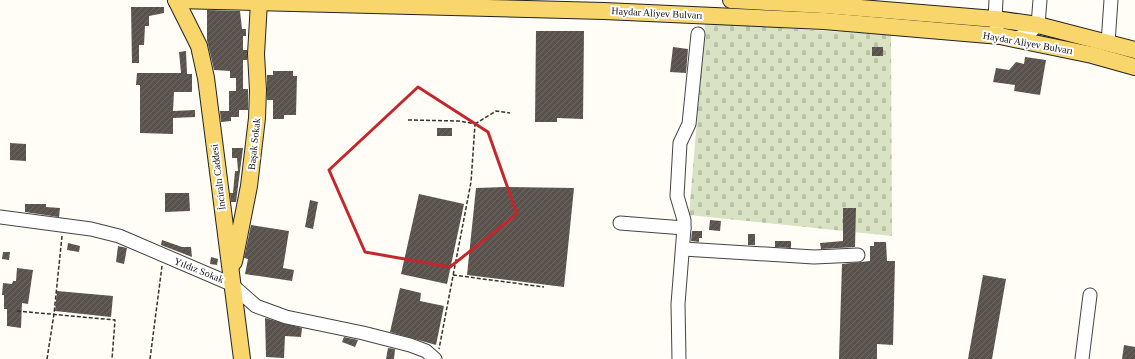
<svg xmlns="http://www.w3.org/2000/svg" width="1135" height="359" font-family="Georgia,serif">
	<style>
		.cemetery { fill: url(#cemetery-stones) }
		.building { fill: url(#building-hatch) }
		.lines { fill: none; stroke-linecap: round; stroke-linejoin: round }
		.minor-casing { stroke: #444; stroke-width: 15 }
		.major-casing { stroke: #222; stroke-width: 18 }
		.path { stroke: #333; stroke-width: 1.5; stroke-dasharray: 4 2; stroke-linecap: butt }
		.minor { stroke: #fff; stroke-width: 13 }
		.major { stroke: #f9d66b; stroke-width: 16 }
		.marked { fill: none; stroke: #c4262e; stroke-width: 3; stroke-linejoin: round }
		.labels { text-anchor: middle; dominant-baseline: central; stroke-width: 4; stroke-linejoin: round; paint-order: stroke }
		.street-label { font-size: 10px; fill: #111; stroke: #fff }
	</style>
	<defs>
		<pattern id="cemetery-stones" width="16" height="16" patternUnits="userSpaceOnUse"><rect width="16" height="16" fill="#d9e3c4"/><path d="M2 7V4a2 2 0 0 1 4 0v3zM10 15v-3a2 2 0 0 1 4 0v3z" fill="#b9c2a7"/></pattern>
		<pattern id="building-hatch" width="6" height="6" patternUnits="userSpaceOnUse"><rect width="6" height="6" fill="#5a524d"/><path d="M-1 1l2-2M0 6l6-6M5 7l2-2" fill="none" stroke="#6d6662"/></pattern>
	</defs>
	<rect width="100%" height="100%" fill="#fffdf5"/>
	<path class="cemetery" d="M 705,23 L 891,35 L 892,236 L 689,215 Z"/>
	<g class="building">
		<path d="M 131,7 L 164,7 L 164,13 L 149,16 L 149,26 L 145,26 L 144,45 L 139,45 L 139,63 L 132,63 Z"/>
		<path d="M 207,10 L 240,11 L 242,29 L 246,29 L 246,36 L 243,36 L 243,50 L 247,50 L 247,60 L 243,60 L 243,89 L 248,89 L 248,110 L 239,110 L 239,117 L 231,117 L 231,121 L 221,122 L 220,111 L 229,111 L 229,91 L 236,91 L 236,78 L 230,78 L 230,71 L 214,70 L 207,40 Z"/>
		<path d="M 536,31 L 584,31 L 583,119 L 557,118 L 557,122 L 535,122 Z"/>
		<path d="M 673,47 L 688,49 L 686,73 L 670,72 Z"/>
		<rect x="872" y="47" width="11" height="9"/>
		<path d="M 186,51 L 187,74 L 192,74 L 192,92 L 174,92 L 173,111 L 195,110 L 195,117 L 173,118 L 173,134 L 140,133 L 140,85 L 136,85 L 137,73 L 181,73 L 179,52 Z"/>
		<path d="M 1025,57 L 1046,60 L 1040,95 L 1014,91 L 1015,85 L 993,82 L 996,68 L 1009,70 L 1016,62 L 1024,64 Z"/>
		<path d="M 273,71 L 293,71 L 293,76 L 297,76 L 296,115 L 284,115 L 284,119 L 273,119 L 273,100 L 267,100 L 267,75 L 273,75 Z"/>
		<rect x="437" y="128" width="15" height="8"/>
		<path d="M 10,143 L 26,144 L 26,161 L 10,160 Z"/>
		<path d="M 232,148 L 243,148 L 236,202 L 231,202 L 230,193 L 233,193 L 235,171 L 238,171 L 237,158 L 232,158 Z"/>
		<path d="M 505,187 L 574,188 L 564,287 L 467,275 L 476,188 Z"/>
		<path d="M 165,193 L 189,193 L 190,211 L 165,212 Z"/>
		<path d="M 419,194 L 464,204 L 447,284 L 401,274 Z"/>
		<path d="M 310,200 L 318,202 L 313,229 L 305,227 Z"/>
		<path d="M 25,204 L 46,204 L 46,207 L 60,208 L 59,217 L 25,212 Z"/>
		<path d="M 843,208 L 856,208 L 855,247 L 821,249 L 820,243 L 843,241 Z"/>
		<path d="M 710,220 L 721,221 L 720,231 L 709,230 Z"/>
		<path d="M 251,225 L 289,231 L 283,268 L 294,270 L 292,281 L 245,274 L 248,259 L 244,258 Z"/>
		<path d="M 692,231 L 702,231 L 702,238 L 699,238 L 699,242 L 691,241 Z"/>
		<rect x="748" y="234" width="7" height="11"/>
		<path d="M 162,240 L 182,247 L 191,247 L 192,257 L 161,245 Z"/>
		<path d="M 775,241 L 791,241 L 791,248 L 775,247 Z"/>
		<path d="M 874,242 L 886,242 L 887,261 L 895,261 L 893,345 L 877,344 L 877,359 L 839,359 L 842,264 L 870,261 L 870,246 L 874,246 Z"/>
		<path d="M 68,243 L 80,246 L 79,252 L 67,250 Z"/>
		<path d="M 118,246 L 127,248 L 124,264 L 116,262 Z"/>
		<path d="M 3,252 L 10,252 L 9,260 L 2,259 Z"/>
		<path d="M 211,257 L 218,259 L 217,265 L 210,264 Z"/>
		<path d="M 17,268 L 33,270 L 28,304 L 22,303 L 21,328 L 7,326 L 7,309 L 4,309 L 4,295 L 2,295 L 3,283 L 12,284 L 13,281 L 16,281 Z"/>
		<path d="M 983,275 L 1006,279 L 992,359 L 968,359 Z"/>
		<path d="M 400,288 L 421,293 L 420,301 L 444,306 L 436,345 L 390,332 Z"/>
		<path d="M 57,291 L 113,296 L 111,317 L 55,311 Z"/>
		<path d="M 265,318 L 302,328 L 301,337 L 285,336 L 284,358 L 266,357 Z"/>
		<path d="M 344,337 L 358,340 L 355,347 L 342,342 Z"/>
		<path d="M 1124,345 L 1135,347 L 1135,359 L 1122,359 Z"/>
		<path d="M 388,348 L 395,349 L 394,359 L 386,359 Z"/>
	</g>
	<g class="lines">
		<g class="minor-casing">
			<g id="minor">
				<path d="M 996,0 L 995,19 L 997,28"/>
				<path d="M 1013,39 L 1028,34 L 1038,25 L 1040,0"/>
				<path d="M 1108,43 L 1111,0"/>
				<path d="M 0,217 L 91,229 L 119,236 L 231,284 L 256,306 L 286,317 L 363,333 L 410,345 L 426,351 L 435,359"/>
				<path d="M 620,223 L 684,228"/>
				<path d="M 683,249 L 814,257 L 858,255"/>
				<path d="M 679,359 L 678,304 L 684,228 L 684,220 L 677,196 L 680,143 L 689,124 L 698,34"/>
				<path d="M 1082,359 L 1090,295"/>
			</g>
		</g>
		<g class="major-casing">
			<g id="major">
				<path d="M 176,0 L 604,11 L 824,21 L 1000,36 L 1092,55 L 1135,67"/>
				<path d="M 176,0 L 199,46 L 206,78 L 242,359"/>
				<path d="M 731,0 L 824,5 L 995,19 L 1038,25 L 1135,50"/>
				<path d="M 234,262 L 249,186 L 257,118 L 258,90 L 256,54 L 259,2"/>
			</g>
		</g>
		<g class="path">
			<path d="M 408,120 L 460,121 L 475,124 L 471,182 L 439,349"/>
			<path d="M 475,124 L 496,111 L 510,113"/>
			<path d="M 453,275 L 544,287"/>
			<path d="M 17,311 L 115,320 L 112,359"/>
			<path d="M 47,359 L 54,314 L 62,236"/>
			<path d="M 150,359 L 162,266"/>
		</g>
		<use href="#minor" class="minor"/>
		<use href="#major" class="major"/>
	</g>
	<path class="marked" d="M 418,87 L 488,132 L 517,214 L 450,267 L 365,252 L 329,170 Z"/>
	<g class="labels">
		<g class="street-label">
			<text transform="translate(657 13) rotate(3)">Haydar Aliyev Bulvarı</text>
			<text transform="translate(1028 43) rotate(10)">Haydar Aliyev Bulvarı</text>
			<text transform="translate(254 144) rotate(-84)">Başak Sokak</text>
			<text transform="translate(218 177) rotate(-97)">İnciraltı Caddesi</text>
			<text transform="translate(199 270) rotate(22)">Yıldız Sokak</text>
		</g>
	</g>
</svg>
